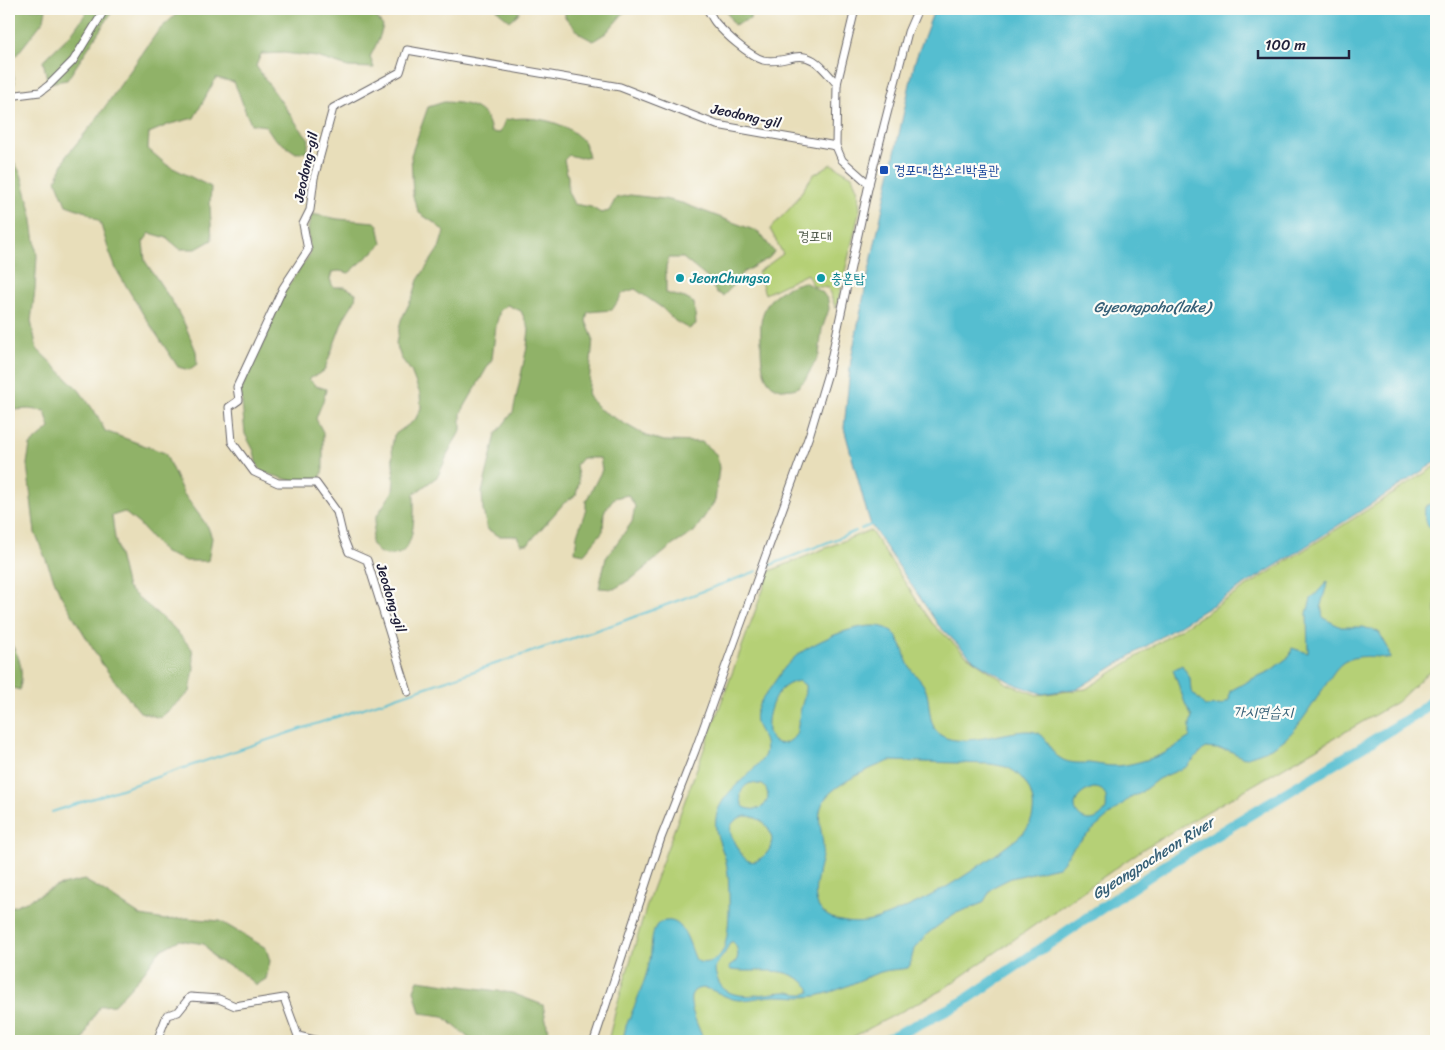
<svg xmlns="http://www.w3.org/2000/svg" width="1445" height="1050" font-family="Sriracha,'Poor Story',sans-serif">
	<style>
		.green { fill: #b5d076; stroke: #6c7958 }
		.forest { fill: #90b267; stroke: #596a51 }
		.water { fill: #54bed0; stroke: #3b7086; fill-rule: evenodd }
		.lines { fill: none; stroke-linecap: round; stroke-linejoin: round }
		.stream { stroke: #54bed0; stroke-width: 2 }
		.river { stroke: #54bed0; stroke-width: 11 }
		.minor-casing { stroke: #676467; stroke-width: 9 }
		.minor { stroke: #fff; stroke-width: 7 }
		.transit-dot { fill: #1a4fb4; stroke: #fdfcf7; stroke-width: 2 }
		.culture-dot { fill: #0f9aa8; stroke: #fdfcf7; stroke-width: 2 }
		.labels { text-anchor: middle; dominant-baseline: central; stroke-width: 4.5; stroke-linejoin: round; paint-order: stroke }
		.street-label { font-size: 14px; fill: #22223b; stroke: #fdfcf7 }
		.transit-label { font-size: 14px; fill: #164399; stroke: #fdfcf7; text-anchor: start }
		.park-label { font-size: 14px; fill: #555f50; stroke: #fdfcf7 }
		.culture-label { font-size: 14px; fill: #0d838f; stroke: #fdfcf7; text-anchor: start }
		.water-label { font-size: 15px; font-style: italic; fill: #366077; stroke: #fdfcf7 }
	</style>
	<rect width="100%" height="100%" fill="#fdfcf7"/>
	<filter id="ink" filterUnits="userSpaceOnUse"><feTurbulence type="fractalNoise" baseFrequency=".02" numOctaves="2"/><feDisplacementMap in="SourceGraphic" scale="10" xChannelSelector="R" yChannelSelector="G"/><feConvolveMatrix kernelMatrix="1 2 1 2 8 2 1 2 1" color-interpolation-filters="sRGB"/></filter>
	<filter id="wash" filterUnits="userSpaceOnUse"><feTurbulence type="fractalNoise" baseFrequency=".0096" numOctaves="4" result="noise"/><feDisplacementMap in="SourceGraphic" scale="20" xChannelSelector="R" yChannelSelector="G"/><feGaussianBlur stdDeviation="1.12" result="paint"/><feColorMatrix in="noise" values="0 0 0 0 0 0 0 0 0 0 0 0 0 0 0 0 0 1.4 0 .05"/><feComposite in="paint" operator="in"/></filter>
	<g filter="url(#wash)">
		<rect width="100%" height="100%" fill="#e8deba"/>
		<g class="green">
			<path d="M 831,164 L 852,176 L 858,191 L 860,209 L 836,309 L 828,288 L 813,286 L 807,274 L 765,294 L 758,272 L 783,254 L 770,229 L 792,206 L 813,175 Z"/>
			<path d="M 1436,466 L 1436,665 L 1397,702 L 1146,847 L 942,990 L 849,1039 L 842,1041 L 608,1041 L 617,1005 L 651,892 L 770,571 L 870,530 L 932,623 L 966,655 L 1008,684 L 1037,695 L 1086,689 Z"/>
		</g>
		<g class="forest">
			<path d="M 9,9 L 46,9 L 44,20 L 11,62 L 15,83 L 9,90 Z"/>
			<path d="M 89,9 L 114,9 L 67,80 L 48,83 L 43,61 L 71,34 Z"/>
			<path d="M 182,9 L 370,9 L 383,26 L 379,39 L 370,57 L 374,68 L 348,67 L 317,57 L 284,53 L 261,54 L 256,66 L 299,127 L 309,139 L 307,152 L 296,153 L 274,138 L 266,126 L 251,124 C 244,111 241,96 234,82 L 216,78 L 194,118 L 170,124 L 149,133 L 148,149 L 167,165 L 211,187 L 210,206 L 212,240 L 196,249 L 180,249 L 167,238 L 150,233 L 143,242 L 145,261 L 173,303 L 185,325 L 196,351 L 197,364 L 189,370 L 178,367 L 143,314 L 116,269 L 109,251 L 100,222 L 86,212 L 66,205 L 56,180 L 67,155 L 95,121 L 158,31 Z"/>
			<path d="M 497,9 L 519,9 L 519,13 L 510,21 L 498,11 Z"/>
			<path d="M 565,9 L 627,9 L 606,33 L 593,41 L 580,34 L 565,17 Z"/>
			<path d="M 725,9 L 751,9 L 750,19 L 734,25 Z"/>
			<path d="M 444,102 C 467,103 487,105 491,132 L 500,133 L 505,120 C 531,115 565,120 583,141 C 586,145 587,151 589,156 L 580,158 L 569,155 L 564,160 L 568,177 L 568,192 L 574,204 L 591,207 L 601,213 L 609,211 L 616,198 L 630,195 L 664,199 L 682,203 L 759,232 L 774,252 L 769,258 L 742,273 L 731,288 L 723,296 L 716,292 L 706,277 L 683,258 L 669,258 L 666,267 L 666,293 L 685,298 L 694,303 L 696,324 L 689,329 L 675,321 L 662,308 L 635,289 L 623,293 L 612,310 L 588,312 L 586,321 L 593,338 L 588,396 L 599,409 L 646,436 L 664,441 L 702,442 L 717,455 L 719,468 L 715,501 L 694,532 L 673,545 L 634,577 L 614,589 L 599,588 L 606,558 L 632,522 L 635,506 L 628,495 L 614,498 L 604,512 L 603,531 L 584,554 L 575,552 L 577,535 L 586,509 L 586,501 L 602,470 L 600,458 L 582,458 L 576,465 L 579,482 L 576,495 L 564,503 L 528,544 L 521,544 L 517,536 L 499,536 L 487,529 L 483,510 L 482,493 L 496,434 L 513,412 L 527,347 L 529,329 L 521,311 L 507,305 L 500,310 L 496,326 L 492,359 L 461,413 L 461,430 L 451,447 L 438,476 L 414,494 C 414,511 417,554 393,555 C 380,555 378,553 371,543 L 376,517 L 393,491 L 394,479 L 392,447 L 394,435 L 415,420 L 421,408 L 420,394 L 411,371 L 401,358 L 396,343 L 401,320 L 413,296 L 418,280 L 439,248 L 444,232 L 436,224 L 419,213 L 413,197 L 411,155 L 428,107 Z"/>
			<path d="M 9,153 L 21,174 L 30,207 L 37,256 L 35,290 L 31,321 L 37,349 L 79,390 L 97,415 L 105,431 L 165,453 L 183,493 L 208,527 L 212,538 L 208,561 L 186,561 L 165,553 L 139,524 L 124,512 L 112,516 L 115,538 L 127,588 L 172,626 L 192,649 L 194,668 L 190,692 L 160,718 L 140,712 L 121,689 L 102,664 L 60,594 L 35,533 L 27,464 L 30,445 L 50,428 L 45,411 L 28,409 L 13,410 L 9,405 Z"/>
			<path d="M 312,214 L 338,219 L 375,222 L 378,225 L 382,244 L 349,273 L 339,271 L 332,272 L 330,279 L 333,287 L 345,287 L 356,293 L 355,300 L 344,318 L 324,371 L 309,379 L 316,386 L 326,389 C 325,399 319,409 316,419 L 323,432 L 323,469 L 321,477 L 296,482 L 262,472 L 256,462 L 254,451 L 245,434 L 241,393 L 250,366 L 264,343 L 284,292 L 310,254 L 308,228 Z"/>
			<path d="M 804,282 L 822,292 L 828,300 L 829,309 L 822,329 L 819,355 L 805,380 L 797,388 C 765,396 761,370 761,345 C 761,332 759,319 766,307 C 773,292 789,286 804,282 Z"/>
			<path d="M 9,640 C 21,660 23,666 20,690 L 9,687 Z"/>
			<path d="M 84,880 L 100,889 L 141,916 L 165,920 L 186,918 L 220,921 L 266,948 L 270,961 L 266,979 L 256,985 L 239,971 L 215,959 L 204,944 L 179,940 L 159,951 L 144,972 L 114,1005 L 100,1006 L 90,1023 L 83,1041 L 9,1041 L 9,908 L 29,900 L 57,886 Z"/>
			<path d="M 418,980 L 512,993 L 543,1005 L 548,1030 L 543,1041 L 472,1041 L 443,1016 L 420,1013 L 414,990 Z"/>
		</g>
		<g class="water">
			<path d="M 936,9 L 1436,9 L 1436,462 L 1288,558 L 1079,688 L 1043,694 L 1012,683 L 975,661 L 939,626 L 871,525 L 866,509 L 844,428 L 851,359 L 867,280 L 915,61 L 933,13 Z"/>
			<path d="M 1436,500 L 1436,536 C 1428,525 1423,521 1425,507 Z"/>
			<path d="M 1328,581 L 1321,605 L 1323,618 L 1341,627 L 1363,627 L 1379,632 L 1388,648 L 1390,659 C 1376,656 1357,654 1344,662 C 1336,667 1330,678 1325,686 C 1313,703 1302,724 1286,738 C 1273,749 1260,753 1244,758 L 1228,750 L 1205,748 L 1186,767 L 1158,779 L 1139,794 L 1132,796 C 1114,811 1096,827 1078,843 C 1070,850 1065,862 1058,867 L 1011,878 L 995,886 L 990,891 L 983,903 L 954,914 L 927,934 L 914,949 L 910,965 L 908,968 C 899,970 890,969 881,972 C 862,978 844,989 824,994 C 808,999 792,996 775,996 C 763,996 752,1000 741,1000 C 725,1001 707,981 694,991 C 684,1000 700,1030 704,1041 L 625,1041 L 624,1035 L 626,1026 C 635,1005 645,983 650,960 C 652,949 650,937 656,926 C 658,923 662,921 666,921 C 685,918 690,948 696,960 C 700,963 703,963 708,962 C 714,961 719,957 722,952 C 731,938 730,885 727,867 C 725,851 713,835 716,818 C 719,798 738,784 752,771 C 756,766 763,760 765,754 C 771,731 740,727 766,694 C 775,682 783,667 795,657 C 812,642 869,616 890,630 C 904,640 903,658 912,671 C 917,677 922,681 925,688 C 931,701 927,722 938,733 C 957,751 1005,730 1030,731 C 1050,733 1046,750 1060,758 C 1068,764 1080,763 1089,763 C 1098,764 1106,766 1115,766 C 1128,766 1152,759 1165,753 C 1173,749 1182,742 1190,737 L 1190,724 L 1192,717 L 1185,703 L 1173,670 L 1182,665 L 1190,678 L 1191,691 L 1205,706 L 1221,705 L 1229,700 L 1230,691 L 1252,679 L 1270,671 L 1290,656 L 1292,648 L 1308,653 L 1307,613 L 1311,599 ZM 799,681 L 805,685 C 806,696 800,707 799,719 C 798,724 798,729 796,734 C 790,745 775,748 769,735 C 767,730 768,725 768,720 C 771,701 779,684 799,681 ZM 890,761 L 991,764 C 996,765 1002,766 1006,767 C 1029,776 1041,806 1028,827 C 1021,837 1009,844 999,852 C 966,876 930,899 891,914 C 883,917 874,921 866,922 C 852,924 833,922 823,912 C 806,898 823,865 823,847 C 823,830 814,816 825,799 C 835,784 872,767 890,761 ZM 751,783 L 763,785 C 775,797 763,816 744,807 C 738,797 740,787 751,783 ZM 1093,788 C 1107,788 1107,798 1106,809 C 1088,838 1054,802 1093,788 ZM 746,816 C 766,816 782,840 764,856 C 749,869 742,857 736,844 C 735,841 732,838 731,834 C 728,824 737,817 746,816 ZM 732,941 C 737,945 740,955 736,961 C 734,964 731,965 729,967 L 731,970 C 759,974 788,963 810,988 L 810,992 C 802,997 793,991 784,992 C 762,993 726,1005 717,978 C 713,968 716,964 722,957 C 727,952 727,945 732,941 Z"/>
		</g>
		<g class="lines">
			<g class="stream">
				<path d="M 861,529 L 871,525"/>
				<path d="M 763,568 L 856,531"/>
				<path d="M 52,812 L 615,624 L 757,571"/>
			</g>
			<path class="river" d="M 884,1041 L 961,1003 L 1158,870 L 1417,714 L 1436,697"/>
		</g>
	</g>
	<g filter="url(#ink)">
		<g class="lines">
			<g class="minor-casing">
				<g id="minor">
					<path d="M 707,9 C 710,13 712,18 715,22 C 725,34 748,55 763,60 C 771,62 782,60 790,58 C 813,51 823,69 837,84"/>
					<path d="M 855,9 L 837,84 L 836,146 L 842,160 L 869,184"/>
					<path d="M 9,96 L 40,92 L 49,85 L 73,61 L 105,9"/>
					<path d="M 408,692 L 367,560 L 349,552 L 343,537 L 337,512 L 316,483 L 278,483 L 254,472 L 232,442 L 229,407 L 239,400 L 237,387 L 283,288 L 308,250 L 303,224 L 310,210 L 314,178 L 333,108 L 400,72 L 407,50 L 620,87 L 717,125 L 836,146"/>
					<path d="M 157,1041 L 167,1015 L 178,1012 L 190,997 L 219,999 L 235,1006 L 284,998 L 298,1036 L 319,1041"/>
					<path d="M 594,1041 L 661,838 L 695,751 L 810,433 L 828,373 L 869,184 L 908,32 L 918,9"/>
				</g>
			</g>
			<use href="#minor" class="minor"/>
		</g>
	</g>
	<rect class="transit-dot" x="879" y="165" width="10" height="10" rx="2.5"/>
	<g class="culture-dot">
		<circle cx="680" cy="278" r="5"/>
		<circle cx="821" cy="278" r="5"/>
	</g>
	<g class="labels">
		<g class="street-label">
			<text transform="translate(746 116) rotate(12)">Jeodong-gil</text>
			<text transform="translate(306 167) rotate(-78)">Jeodong-gil</text>
			<text transform="translate(391 598) rotate(73)">Jeodong-gil</text>
		</g>
		<g class="transit-label">
			<text x="894" y="170">경포대.참소리박물관</text>
		</g>
		<g class="park-label">
			<text x="815" y="236">경포대</text>
		</g>
		<g class="culture-label">
			<text x="690" y="278">JeonChungsa</text>
			<text x="831" y="278">충혼탑</text>
		</g>
		<g class="water-label">
			<text x="1152" y="307">Gyeongpoho(lake)</text>
			<text x="1263" y="712">가시연습지</text>
			<text transform="translate(1153 858) rotate(-32)">Gyeongpocheon River</text>
		</g>
	</g>
	<rect width="1445" height="1050" fill="none" stroke="#fdfcf7" stroke-width="30"/>
	<path d="M1258 50v8h91v-8" fill="none" stroke="#22223b" stroke-width="2.5"/>
	<text x="1265" y="50" font-size="15" fill="#22223b" stroke="#fdfcf7" stroke-width="4" paint-order="stroke">100 m</text>
</svg>
